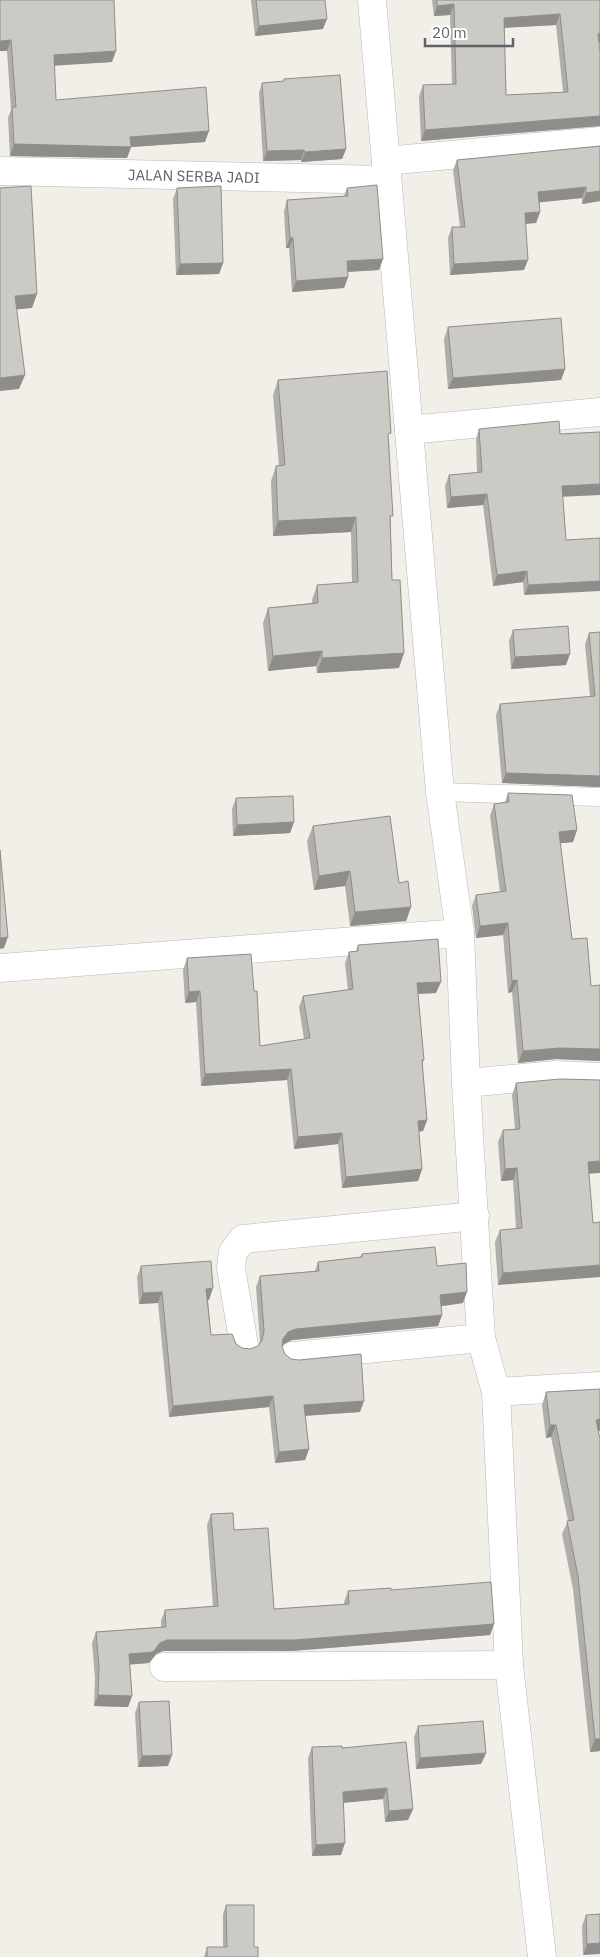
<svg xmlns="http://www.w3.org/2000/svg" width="600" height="1957" font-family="'IBM Plex Sans',sans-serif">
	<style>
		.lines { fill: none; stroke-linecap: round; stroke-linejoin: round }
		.lane-casing { stroke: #b5b8bc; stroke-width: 19 }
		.street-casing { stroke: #b5b8bc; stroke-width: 29 }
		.lane { stroke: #fff; stroke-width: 18 }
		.street { stroke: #fff; stroke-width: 28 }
		.wall { fill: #afaea9; fill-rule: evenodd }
		.shaded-wall { fill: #8f8d8a }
		.building { fill: #cccac5; stroke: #8f8d8a; fill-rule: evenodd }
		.labels { text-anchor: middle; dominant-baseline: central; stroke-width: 4; stroke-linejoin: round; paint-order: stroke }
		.street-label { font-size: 15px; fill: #5f6368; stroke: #fff }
	</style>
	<rect width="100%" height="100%" fill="#f1efe8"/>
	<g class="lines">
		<g class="lane-casing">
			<path id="lane" d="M 440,792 L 600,797"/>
		</g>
		<g class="street-casing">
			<g id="street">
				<path d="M 372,0 L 440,792 L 460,933 L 466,1083 L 481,1338 L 496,1392 L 509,1665 L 542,1957"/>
				<path d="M 386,161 L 600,141"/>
				<path id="s1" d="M 0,171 L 387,180"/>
				<path d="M 409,430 L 600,412"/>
				<path d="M 0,968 L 460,933"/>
				<path d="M 466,1083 L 555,1075 L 600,1077"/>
				<path d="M 244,1345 L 231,1268 L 233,1252 L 243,1239 L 475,1216"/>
				<path d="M 293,1356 L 481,1338"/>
				<path d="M 496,1392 L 600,1386"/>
				<path d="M 164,1667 L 509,1665"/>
			</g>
		</g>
		<use href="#lane" class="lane"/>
		<use href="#street" class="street"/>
	</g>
	<g class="wall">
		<path d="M 0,0 L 112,62 L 54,65 L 56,100 L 205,142 L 131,147 L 127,158 L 10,156 L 8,118 L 11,110 L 7,51 Z"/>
		<path d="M 251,0 L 325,0 L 323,29 L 255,36 Z"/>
		<path d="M 432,0 L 600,0 L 599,44 L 600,52 L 600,126 L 421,141 L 419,96 L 423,85 L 452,84 L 450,15 L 434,16 ZM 556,25 L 563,92 L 506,95 L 504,28 Z"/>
		<path d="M 284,79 L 346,149 L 342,159 L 301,162 L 301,160 L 263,161 L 259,93 L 262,83 L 283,81 Z"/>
		<path d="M 600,146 L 600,201 L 582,204 L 582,198 L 539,202 L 540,212 L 536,223 L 525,224 L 524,270 L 450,275 L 448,238 L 452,227 L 460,227 L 453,170 L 457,160 Z"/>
		<path d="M 177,188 L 223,263 L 219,274 L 176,275 L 173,199 Z"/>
		<path d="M 347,188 L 379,270 L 348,272 L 348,277 L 344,288 L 292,292 L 289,248 L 286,248 L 284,211 L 287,200 L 344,196 Z"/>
		<path d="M 448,327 L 565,369 L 561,380 L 448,389 L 444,339 Z"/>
		<path d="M 278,380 L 389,441 L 392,580 L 399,668 L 317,673 L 316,666 L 268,671 L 263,623 L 268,608 L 312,603 L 312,600 L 317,585 L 352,583 L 351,532 L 273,536 L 271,481 L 276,466 L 279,466 L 273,395 Z"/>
		<path d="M 479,429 L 563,496 L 524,595 L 523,582 L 493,586 L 483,505 L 447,508 L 445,486 L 449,475 L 477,473 L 476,439 Z"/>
		<path d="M 513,630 L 566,665 L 511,669 L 509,641 Z"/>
		<path d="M 600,632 L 600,787 L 502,783 L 496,715 L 500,704 L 590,697 L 585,644 L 589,633 Z"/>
		<path d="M 508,793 L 577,830 L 573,842 L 560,843 L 572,939 L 591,986 L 600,985 L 600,1061 L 556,1059 L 518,1063 L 512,992 L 508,993 L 503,935 L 476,938 L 472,906 L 476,895 L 500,892 L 490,816 L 494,804 L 505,802 Z"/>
		<path d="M 236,798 L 294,822 L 290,833 L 233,836 L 232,809 Z"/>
		<path d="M 313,826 L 399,883 L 411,907 L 406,921 L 350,926 L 345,886 L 314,890 L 307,841 Z"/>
		<path d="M 358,945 L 436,993 L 418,994 L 424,1060 L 422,1064 L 427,1120 L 423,1131 L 419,1132 L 422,1169 L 418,1181 L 342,1188 L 338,1144 L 294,1149 L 287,1080 L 201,1086 L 196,1002 L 185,1003 L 183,970 L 187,958 L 254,991 L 260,1046 L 304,1039 L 299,1007 L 303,996 L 348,990 L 345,963 L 349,952 L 356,951 Z"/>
		<path d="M 516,1083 L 589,1174 L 498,1285 L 495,1242 L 500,1230 L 516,1229 L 513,1180 L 501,1181 L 498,1142 L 503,1130 L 515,1129 L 512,1095 Z"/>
		<path d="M 362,1254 L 437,1266 L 463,1303 L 441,1306 L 442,1315 L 438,1326 L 292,1340 L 284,1344 L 282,1347 L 285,1354 L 360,1412 L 305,1416 L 309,1449 L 305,1460 L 275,1463 L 269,1407 L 169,1417 L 158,1303 L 139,1304 L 137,1277 L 141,1266 L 209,1300 L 208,1300 L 211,1335 L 236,1344 L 242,1348 L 250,1349 L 258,1346 L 260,1342 L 256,1287 L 260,1276 L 315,1271 L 318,1262 L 360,1257 Z"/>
		<path d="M 546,1392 L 600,1431 L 599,1431 L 600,1751 L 590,1752 L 573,1589 L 562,1534 L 568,1521 L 551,1437 L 546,1438 L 542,1405 Z"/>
		<path d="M 211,1514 L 234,1530 L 274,1609 L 344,1604 L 344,1602 L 348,1591 L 391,1590 L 494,1624 L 490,1635 L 291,1651 L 163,1651 L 156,1654 L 149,1663 L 130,1664 L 132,1696 L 128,1707 L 94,1706 L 95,1678 L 92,1643 L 96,1632 L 161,1627 L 161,1621 L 165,1610 L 213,1606 L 207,1525 Z"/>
		<path d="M 139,1702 L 168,1766 L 138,1767 L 135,1713 Z"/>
		<path d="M 418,1726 L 486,1753 L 481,1764 L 416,1769 L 414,1737 Z"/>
		<path d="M 312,1747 L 342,1748 L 413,1809 L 408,1820 L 385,1822 L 383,1799 L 344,1803 L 341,1855 L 312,1856 L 308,1758 Z"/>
		<path d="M 226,1905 L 254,1947 L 258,1957 L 204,1957 L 207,1947 L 223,1947 L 223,1914 Z"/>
		<path d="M 600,1914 L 583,1955 L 582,1926 L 586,1915 Z"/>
	</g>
	<g class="shaded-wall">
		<path d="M 454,4 L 450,15 L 434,16 L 437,6 Z"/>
		<path d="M 560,14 L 556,25 L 500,28 L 504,18 Z"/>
		<path d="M 327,19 L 323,29 L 255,36 L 259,26 Z"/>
		<path d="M 600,33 L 600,43 L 594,44 L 598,34 Z"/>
		<path d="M 11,40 L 7,51 L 0,51 L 0,41 Z"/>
		<path d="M 116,51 L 112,62 L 50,66 L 54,55 Z"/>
		<path d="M 600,116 L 600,126 L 421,141 L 425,130 Z"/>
		<path d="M 209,131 L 205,142 L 131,147 L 127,158 L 10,156 L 14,144 Z"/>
		<path d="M 346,149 L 342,159 L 301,162 L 305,152 Z"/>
		<path d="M 304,150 L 301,160 L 263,161 L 267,151 Z"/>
		<path d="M 586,187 L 582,198 L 534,203 L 538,192 Z"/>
		<path d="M 600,191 L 600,201 L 582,204 L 586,193 Z"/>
		<path d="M 540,212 L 536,223 L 521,224 L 525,213 Z"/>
		<path d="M 290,238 L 293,238 L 289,248 L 286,248 Z"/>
		<path d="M 383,259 L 379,270 L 343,272 L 347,261 Z"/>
		<path d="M 528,260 L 524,270 L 450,275 L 454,264 Z"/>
		<path d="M 223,263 L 219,274 L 176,275 L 180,264 Z"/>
		<path d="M 348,277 L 344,288 L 292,292 L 296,281 Z"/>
		<path d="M 37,294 L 32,308 L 10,310 L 15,296 Z"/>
		<path d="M 565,369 L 561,380 L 448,389 L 453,378 Z"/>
		<path d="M 25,375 L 19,389 L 0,391 L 0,378 Z"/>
		<path d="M 600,484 L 600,495 L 558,497 L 562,486 Z"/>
		<path d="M 487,494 L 483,505 L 447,508 L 451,497 Z"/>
		<path d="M 356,517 L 351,532 L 273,536 L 278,521 Z"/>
		<path d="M 527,571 L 523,582 L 493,586 L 497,575 Z"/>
		<path d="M 600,581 L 600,591 L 524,595 L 528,585 Z"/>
		<path d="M 322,651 L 316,666 L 268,671 L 273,656 Z"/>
		<path d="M 404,653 L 399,668 L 317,673 L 322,658 Z"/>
		<path d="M 570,654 L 566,665 L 511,669 L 515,657 Z"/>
		<path d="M 506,773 L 600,776 L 600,787 L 502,783 Z"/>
		<path d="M 294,822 L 290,833 L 233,836 L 237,825 Z"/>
		<path d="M 577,830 L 573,842 L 554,844 L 559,832 Z"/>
		<path d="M 350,871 L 345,886 L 314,890 L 319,876 Z"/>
		<path d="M 411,907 L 406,921 L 350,926 L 355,912 Z"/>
		<path d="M 508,923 L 503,935 L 476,938 L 480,926 Z"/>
		<path d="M 8,937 L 4,948 L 0,949 L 0,938 Z"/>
		<path d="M 517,980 L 512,992 L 508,993 L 512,981 Z"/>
		<path d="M 441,982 L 436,993 L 413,994 L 417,983 Z"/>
		<path d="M 200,991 L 196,1002 L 185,1003 L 189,992 Z"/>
		<path d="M 560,1048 L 600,1049 L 600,1061 L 556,1059 L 518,1063 L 523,1051 Z"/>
		<path d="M 291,1069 L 287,1080 L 201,1086 L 205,1074 Z"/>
		<path d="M 427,1120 L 423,1131 L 414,1132 L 418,1121 Z"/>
		<path d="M 342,1133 L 338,1144 L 294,1149 L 298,1137 Z"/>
		<path d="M 600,1161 L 600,1173 L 584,1174 L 588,1162 Z"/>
		<path d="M 517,1168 L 513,1180 L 501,1181 L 505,1169 Z"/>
		<path d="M 422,1169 L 418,1181 L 342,1188 L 346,1177 Z"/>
		<path d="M 600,1265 L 600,1277 L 498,1285 L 503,1273 Z"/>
		<path d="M 213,1288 L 209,1300 L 202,1300 L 206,1289 Z"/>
		<path d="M 162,1292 L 158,1303 L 139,1304 L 143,1293 Z"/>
		<path d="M 467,1292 L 463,1303 L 436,1307 L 440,1295 Z"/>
		<path d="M 442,1315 L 438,1326 L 292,1340 L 284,1344 L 279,1350 L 283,1339 L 288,1332 L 296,1329 Z"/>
		<path d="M 273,1396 L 269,1407 L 169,1417 L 173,1406 Z"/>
		<path d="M 364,1401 L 360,1412 L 300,1416 L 304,1405 Z"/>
		<path d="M 600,1419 L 600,1431 L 592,1432 L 596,1420 Z"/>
		<path d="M 550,1425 L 556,1425 L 551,1437 L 546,1438 Z"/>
		<path d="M 309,1449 L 305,1460 L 275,1463 L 279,1452 Z"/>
		<path d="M 494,1624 L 490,1635 L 291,1651 L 163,1651 L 156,1654 L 149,1663 L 125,1665 L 129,1654 L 167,1640 Z"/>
		<path d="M 98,1695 L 132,1696 L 128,1707 L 94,1706 Z"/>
		<path d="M 595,1739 L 600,1739 L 600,1751 L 590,1752 Z"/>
		<path d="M 486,1753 L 481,1764 L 416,1769 L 420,1758 Z"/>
		<path d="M 172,1755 L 168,1766 L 138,1767 L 142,1756 Z"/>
		<path d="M 387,1788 L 383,1799 L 339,1803 L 343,1792 Z"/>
		<path d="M 413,1809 L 408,1820 L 385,1822 L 389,1811 Z"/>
		<path d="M 345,1843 L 341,1855 L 312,1856 L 316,1845 Z"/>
		<path d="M 600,1943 L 600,1954 L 583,1955 L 587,1944 Z"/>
	</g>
	<g class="building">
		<path d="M 0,0 L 114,0 L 116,51 L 54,55 L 56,100 L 206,87 L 209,131 L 130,137 L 131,147 L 14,144 L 12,107 L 16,107 L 11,40 L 0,41 Z"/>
		<path d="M 256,0 L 325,0 L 327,19 L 259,26 Z"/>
		<path d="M 437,0 L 600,0 L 600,33 L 598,34 L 600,52 L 600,116 L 425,130 L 423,85 L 456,84 L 454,4 L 437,6 ZM 560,14 L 568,92 L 506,95 L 504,18 Z"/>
		<path d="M 340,75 L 346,149 L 305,152 L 304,150 L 267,151 L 262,83 L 284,81 L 284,79 Z"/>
		<path d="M 600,146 L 600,191 L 586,193 L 586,187 L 538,192 L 540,212 L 525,213 L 528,260 L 454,264 L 452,227 L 465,227 L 457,160 Z"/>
		<path d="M 377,185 L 383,259 L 347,261 L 348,277 L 296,281 L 293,238 L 290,238 L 287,200 L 348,196 L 347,188 Z"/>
		<path d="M 31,186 L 37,294 L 15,296 L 25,375 L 0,378 L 0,188 Z"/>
		<path d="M 221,186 L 223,263 L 180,264 L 177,188 Z"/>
		<path d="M 561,318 L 565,369 L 453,378 L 448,327 Z"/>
		<path d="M 387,371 L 391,433 L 388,434 L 393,516 L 390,516 L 392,580 L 400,580 L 404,653 L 322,658 L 322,651 L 273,656 L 268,608 L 318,603 L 317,585 L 358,582 L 356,517 L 278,521 L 276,466 L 285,465 L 278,380 Z"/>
		<path d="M 559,421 L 560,434 L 600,432 L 600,484 L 562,486 L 566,540 L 600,538 L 600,581 L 528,585 L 527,571 L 497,575 L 487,494 L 451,497 L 449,475 L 482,472 L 479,429 Z"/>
		<path d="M 568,626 L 570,654 L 515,657 L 513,630 Z"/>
		<path d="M 600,632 L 600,776 L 506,773 L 500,704 L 595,696 L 589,633 Z"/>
		<path d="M 508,793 L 572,795 L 577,830 L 559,832 L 572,939 L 587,938 L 591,986 L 600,985 L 600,1049 L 560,1048 L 523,1051 L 517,980 L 512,981 L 508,923 L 480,926 L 476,895 L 506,891 L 494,804 L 509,802 Z"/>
		<path d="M 293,796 L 294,822 L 237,825 L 236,798 Z"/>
		<path d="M 390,816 L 399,883 L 408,881 L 411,907 L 355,912 L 350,871 L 319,876 L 313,826 Z"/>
		<path d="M 0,850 L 8,937 L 0,938 Z"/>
		<path d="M 438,939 L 441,982 L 417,983 L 424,1060 L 422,1060 L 427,1120 L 418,1121 L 422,1169 L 346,1177 L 342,1133 L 298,1137 L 291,1069 L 205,1074 L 200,991 L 189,992 L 187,958 L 251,954 L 254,991 L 257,991 L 260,1046 L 310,1038 L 303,996 L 353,989 L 349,952 L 358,951 L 358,945 Z"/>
		<path d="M 560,1079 L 600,1080 L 600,1161 L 588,1162 L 593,1223 L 600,1222 L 600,1265 L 503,1273 L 500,1230 L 522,1228 L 517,1168 L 505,1169 L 503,1130 L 520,1129 L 516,1083 Z"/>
		<path d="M 435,1247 L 437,1266 L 466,1263 L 467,1292 L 440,1295 L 442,1315 L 296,1329 L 288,1332 L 283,1339 L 282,1347 L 285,1354 L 291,1359 L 299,1360 L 361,1354 L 364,1401 L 304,1405 L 309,1449 L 279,1452 L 273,1396 L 173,1406 L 162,1292 L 143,1293 L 141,1266 L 211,1261 L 213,1288 L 206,1289 L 211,1335 L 232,1334 L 236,1344 L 242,1348 L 250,1349 L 258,1346 L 262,1340 L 264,1331 L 260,1276 L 319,1271 L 318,1262 L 362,1257 L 362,1254 Z"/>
		<path d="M 600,1389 L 600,1419 L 596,1420 L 600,1439 L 600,1739 L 595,1739 L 578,1576 L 567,1521 L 574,1520 L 556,1425 L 550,1425 L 546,1392 Z"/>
		<path d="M 233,1513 L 234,1530 L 268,1528 L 274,1609 L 349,1604 L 348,1591 L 391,1588 L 391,1590 L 491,1582 L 494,1624 L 295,1640 L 167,1640 L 160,1643 L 153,1652 L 129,1654 L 132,1696 L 98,1695 L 99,1667 L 96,1632 L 166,1627 L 165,1610 L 218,1606 L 211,1514 Z"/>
		<path d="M 169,1701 L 172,1755 L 142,1756 L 139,1702 Z"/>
		<path d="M 483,1721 L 486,1753 L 420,1758 L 418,1726 Z"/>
		<path d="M 406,1742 L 413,1809 L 389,1811 L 387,1788 L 343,1792 L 345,1843 L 316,1845 L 312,1747 L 342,1746 L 342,1748 Z"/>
		<path d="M 226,1905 L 254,1905 L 254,1947 L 258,1947 L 258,1957 L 207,1957 L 207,1947 L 227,1947 Z"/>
		<path d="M 600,1914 L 600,1943 L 587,1944 L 586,1915 Z"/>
	</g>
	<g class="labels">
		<g class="street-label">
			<text stroke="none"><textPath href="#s1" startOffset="194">JALAN SERBA JADI</textPath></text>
		</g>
	</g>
	<path d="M425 38v8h88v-8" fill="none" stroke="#5f6368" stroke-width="2.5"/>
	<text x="432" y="38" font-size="15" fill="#5f6368" stroke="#ffffff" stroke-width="4" paint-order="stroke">20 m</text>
</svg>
